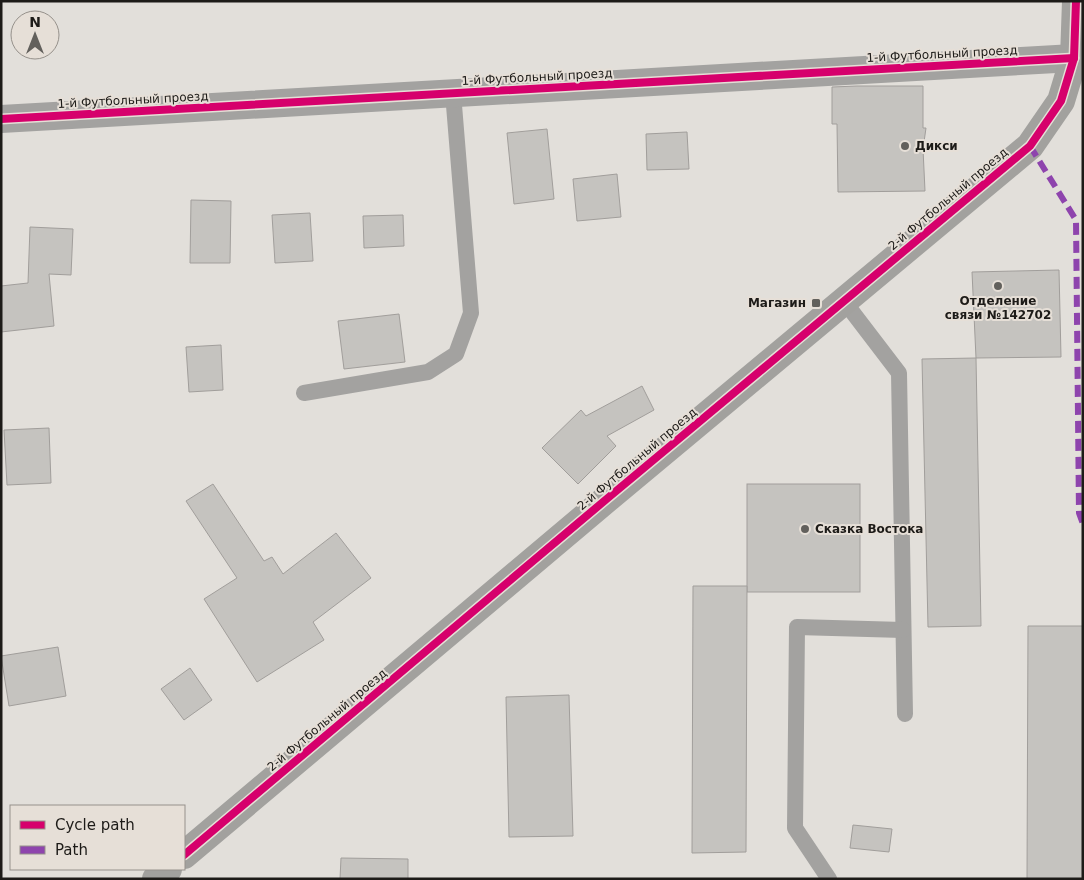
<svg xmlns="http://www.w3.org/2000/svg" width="1084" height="880" font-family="'DejaVu Sans',sans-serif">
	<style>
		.building { fill: #c5c3bf; stroke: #a19e9b }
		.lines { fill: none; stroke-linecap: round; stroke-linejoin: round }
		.lane { stroke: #a3a2a0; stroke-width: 16 }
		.street { stroke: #a3a2a0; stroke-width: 28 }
		.secondary { stroke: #a2a19e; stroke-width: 28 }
		.quiet { stroke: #8e44ad; stroke-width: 6; stroke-dasharray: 12 6; stroke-linecap: butt }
		.cycleway-casing { stroke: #e6dfd7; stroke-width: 11 }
		.cycleway { stroke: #d6006c; stroke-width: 8 }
		.poi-dot { fill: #62605c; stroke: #e6dfd7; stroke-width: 2 }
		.labels { text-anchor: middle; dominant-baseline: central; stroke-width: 4; stroke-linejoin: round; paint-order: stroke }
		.street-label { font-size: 12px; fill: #1d1b18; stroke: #e6dfd7 }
		.poi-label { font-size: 12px; font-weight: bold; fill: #1d1b18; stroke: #e6dfd7; text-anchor: start }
	</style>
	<rect width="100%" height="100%" fill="#e2dfda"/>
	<g class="building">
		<path d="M 857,86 L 923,86 L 923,128 L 926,128 L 923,149 L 925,191 L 838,192 L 837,124 L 832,124 L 832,87 Z"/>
		<path d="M 547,129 L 554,199 L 514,204 L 507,133 Z"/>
		<path d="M 687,132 L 689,169 L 647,170 L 646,134 Z"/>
		<path d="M 617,174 L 621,217 L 577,221 L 573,179 Z"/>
		<path d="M 191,200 L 231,201 L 230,263 L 190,263 Z"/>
		<path d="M 310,213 L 313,261 L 275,263 L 272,215 Z"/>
		<path d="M 403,215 L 404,246 L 364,248 L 363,216 Z"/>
		<path d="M 30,227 L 73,229 L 71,275 L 49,274 L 54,326 L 1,332 L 1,286 L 28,283 Z"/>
		<path d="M 1059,270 L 1061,357 L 976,358 L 972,272 Z"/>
		<path d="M 399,314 L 405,362 L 344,369 L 338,321 Z"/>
		<path d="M 221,345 L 223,390 L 189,392 L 186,347 Z"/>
		<path d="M 976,358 L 981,626 L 928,627 L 922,359 Z"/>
		<path d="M 642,386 L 654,410 L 607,436 L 616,446 L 578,484 L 542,448 L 581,410 L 586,416 Z"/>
		<path d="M 49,428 L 51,483 L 7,485 L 4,430 Z"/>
		<path d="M 213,484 L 264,561 L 272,557 L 283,574 L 336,533 L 371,578 L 313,622 L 324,640 L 257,682 L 204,599 L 237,578 L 186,501 Z"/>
		<rect x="747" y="484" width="113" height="108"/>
		<path d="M 693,586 L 747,586 L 746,852 L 692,853 Z"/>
		<path d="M 1028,626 L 1083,626 L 1083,879 L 1027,879 Z"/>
		<path d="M 58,647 L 66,696 L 9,706 L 1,656 Z"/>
		<path d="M 190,668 L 212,700 L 184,720 L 161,689 Z"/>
		<path d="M 569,695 L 573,836 L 509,837 L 506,697 Z"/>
		<path d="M 853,825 L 892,829 L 889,852 L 850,848 Z"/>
		<path d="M 341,858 L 408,859 L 408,879 L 340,879 Z"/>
	</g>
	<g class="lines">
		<g class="lane">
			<path d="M 844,301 L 899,373 L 905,714"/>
			<path d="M 304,393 L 428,372 L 456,354 L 471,313 L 453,93"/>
			<path d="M 829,879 L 795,828 L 797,627 L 903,630"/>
		</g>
		<path class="street" d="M 1,119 L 1074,58"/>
		<g class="secondary">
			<path d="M 184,855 L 609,497 L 1030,146 L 1061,101 L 1074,58 L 1076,1"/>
			<path d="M 156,879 L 168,869"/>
		</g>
		<path class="quiet" d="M 1030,146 L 1076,220 L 1079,513 L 1083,524"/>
		<g class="cycleway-casing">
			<g id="cycleway">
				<path d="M 1,119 L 1074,58"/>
				<path d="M 184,855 L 609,497 L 1030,146 L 1061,101 L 1074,58 L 1076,1"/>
			</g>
		</g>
		<use href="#cycleway" class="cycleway"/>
	</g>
	<g class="poi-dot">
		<circle cx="905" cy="146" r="5"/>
		<circle cx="998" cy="286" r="5"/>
		<rect x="811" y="298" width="10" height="10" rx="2.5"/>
		<circle cx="805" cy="529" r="5"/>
	</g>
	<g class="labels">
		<g class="street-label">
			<text transform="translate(942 54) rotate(-3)">1-й Футбольный проезд</text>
			<text transform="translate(537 77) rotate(-3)">1-й Футбольный проезд</text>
			<text transform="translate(133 100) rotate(-3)">1-й Футбольный проезд</text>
			<text transform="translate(948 199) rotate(-40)">2-й Футбольный проезд</text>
			<text transform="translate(637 459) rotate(-40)">2-й Футбольный проезд</text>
			<text transform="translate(327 720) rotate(-40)">2-й Футбольный проезд</text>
		</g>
		<g class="poi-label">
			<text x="915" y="146">Дикси</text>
			<text x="998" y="301" text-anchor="middle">Отделение<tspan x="998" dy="14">связи №142702</tspan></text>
			<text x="806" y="303" text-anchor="end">Магазин</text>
			<text x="815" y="529">Сказка Востока</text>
		</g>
	</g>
	<rect width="1084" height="880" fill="none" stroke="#1d1b18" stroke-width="5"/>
	<rect x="10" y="805" width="175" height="65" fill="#e6dfd7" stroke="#96918b"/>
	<rect x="20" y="821" width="25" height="8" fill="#d6006c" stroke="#96918b"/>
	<text x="55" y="830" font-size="15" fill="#1d1b18">Cycle path</text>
	<rect x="20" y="846" width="25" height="8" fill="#8e44ad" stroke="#96918b"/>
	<text x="55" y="855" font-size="15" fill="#1d1b18">Path</text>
	<g transform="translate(35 35)"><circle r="24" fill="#e6dfd7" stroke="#96918b"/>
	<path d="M0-4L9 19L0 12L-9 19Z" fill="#62605c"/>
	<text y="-8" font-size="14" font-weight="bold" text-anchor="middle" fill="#1d1b18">N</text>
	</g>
</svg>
